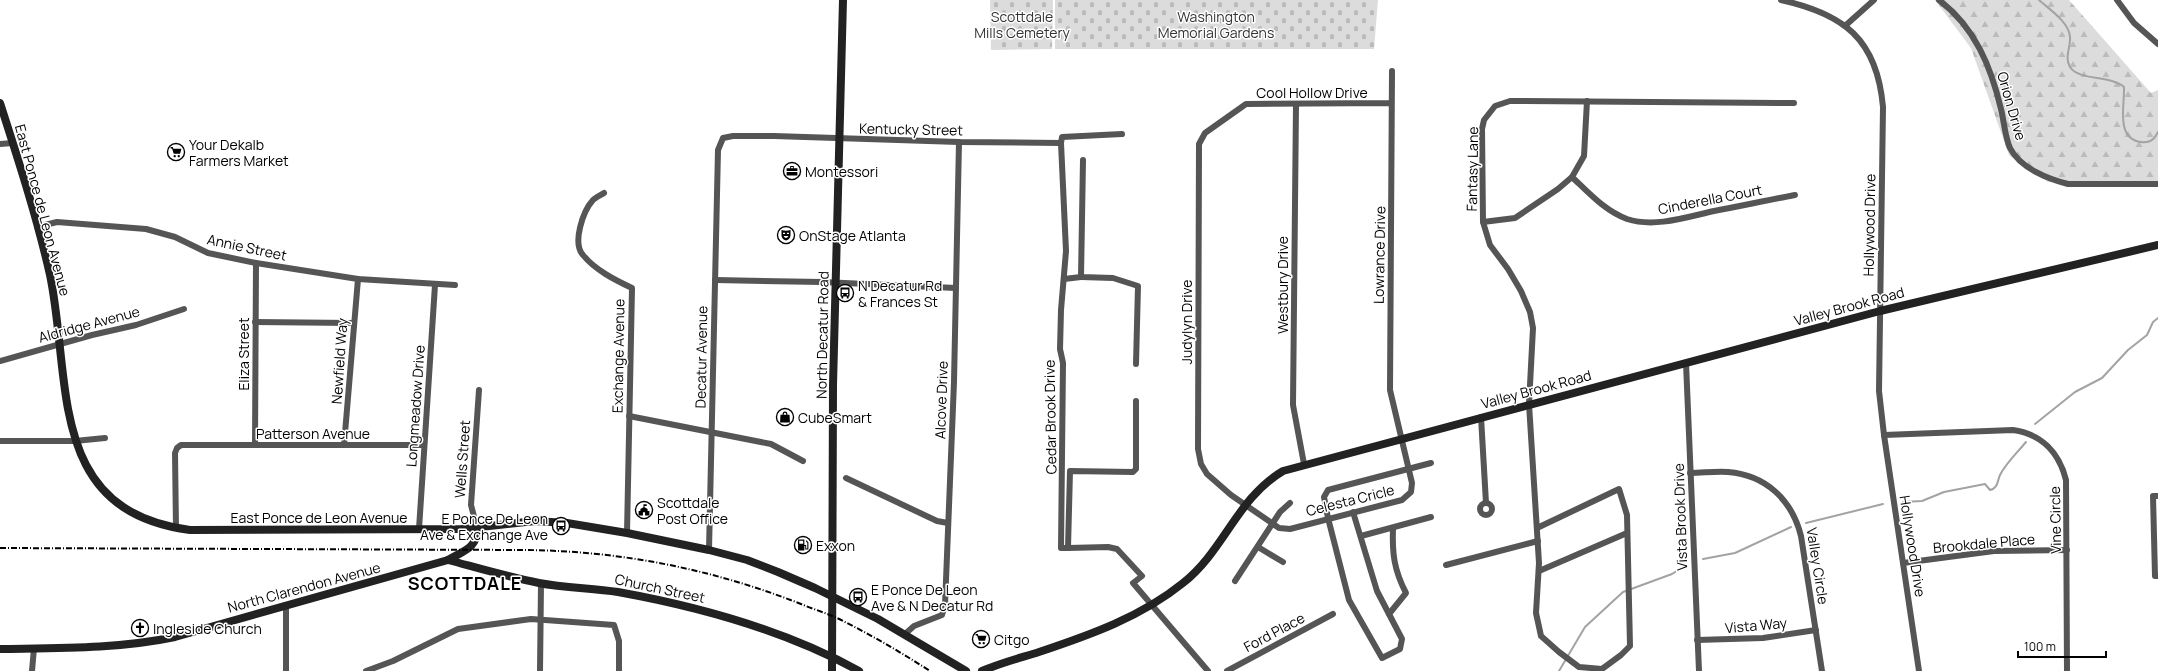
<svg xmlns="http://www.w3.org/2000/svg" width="2158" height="671" font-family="Manrope,sans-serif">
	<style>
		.forest { fill: url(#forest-firs) }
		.cemetery { fill: url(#cemetery-stones) }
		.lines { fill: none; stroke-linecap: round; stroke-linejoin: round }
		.stream { stroke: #a3a3a3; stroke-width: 2 }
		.street { stroke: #555; stroke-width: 6 }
		.secondary { stroke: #222; stroke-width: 8 }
		.rail { stroke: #000; stroke-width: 2; stroke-dasharray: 6 2 1 2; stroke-linecap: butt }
		.labels { text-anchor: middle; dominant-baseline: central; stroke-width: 3; stroke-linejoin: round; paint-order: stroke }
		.park-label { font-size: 14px; fill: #333; stroke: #fff }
		.street-label { font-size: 14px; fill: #000; stroke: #fff }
		.poi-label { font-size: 14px; fill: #000; stroke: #fff; text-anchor: start }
		.district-label { font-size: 18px; font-weight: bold; letter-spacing: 1px; fill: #000; stroke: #fff }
	</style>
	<defs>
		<pattern id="forest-firs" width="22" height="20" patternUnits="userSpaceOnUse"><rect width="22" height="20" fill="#dcdcdc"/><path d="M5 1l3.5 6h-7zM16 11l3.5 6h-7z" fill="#bbb"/></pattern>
		<pattern id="cemetery-stones" width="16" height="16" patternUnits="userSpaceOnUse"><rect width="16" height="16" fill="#dcdcdc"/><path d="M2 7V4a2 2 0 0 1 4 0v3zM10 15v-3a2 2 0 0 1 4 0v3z" fill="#bbb"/></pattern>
	</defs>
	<rect width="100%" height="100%" fill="#fff"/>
	<path class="forest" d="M 1935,0 L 2069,0 L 2151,93 L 2158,90 L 2158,187 L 2048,182 L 2009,155 L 1971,48 Z"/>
	<g class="cemetery">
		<path d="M 990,0 L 1053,0 L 1052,49 L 991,50 Z"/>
		<path d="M 1055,0 L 1378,0 L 1374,49 L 1055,49 Z"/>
	</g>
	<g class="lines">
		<g class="stream">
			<path d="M 2039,0 C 2049,9 2069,22 2070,37 C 2071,47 2064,57 2070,67 C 2079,81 2110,75 2124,87 C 2125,104 2115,139 2141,142 C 2150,143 2154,140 2158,132"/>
			<path d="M 2035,424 L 2075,392 L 2102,378 L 2128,350 L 2147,335 L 2153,322 L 2158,318"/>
			<path d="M 1903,502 L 1922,501 L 1944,492 L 1985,484 L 1990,490 C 1998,488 1997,482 2000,475 C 2006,463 2017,453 2026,442"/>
			<path d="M 1806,523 L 1883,504"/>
			<path d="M 1703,559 L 1735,553 L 1791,527"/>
			<path d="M 1559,671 L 1585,627 L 1623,592 L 1672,574 L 1686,565"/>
		</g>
		<g class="street">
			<path d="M 1781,0 C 1844,14 1877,39 1883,107 L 1879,391 L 1884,435 L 1919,671"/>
			<path d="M 1939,0 C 1975,27 1991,67 2001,109 C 2004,121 2005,137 2010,148 C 2020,168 2048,179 2068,184 L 2158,184"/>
			<path d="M 2117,0 L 2134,23 L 2158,44"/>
			<path d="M 1846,25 L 1874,0"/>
			<path d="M 1391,103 L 1246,104 L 1205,133 L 1199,144 L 1198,449 L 1201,464 L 1207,474 L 1231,495 L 1279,528 L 1290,529 L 1402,500 L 1411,492 L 1412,483 L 1390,390 L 1392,71"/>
			<path d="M 1296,104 L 1293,405 L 1304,464"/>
			<path d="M 1061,143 L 1066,251 L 1061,310 L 1060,349 L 1063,363 L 1061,548 L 1068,548"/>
			<path d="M 0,144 L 13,143"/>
			<path d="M 1083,160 L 1081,277 L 1113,278 L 1138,286 L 1136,364"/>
			<path d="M 1572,177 C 1589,193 1605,211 1627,219 C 1655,228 1687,217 1714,211 C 1741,206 1768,200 1795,195"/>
			<path d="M 604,193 C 601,195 596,197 593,200 C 583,211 572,243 583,255 C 595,270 615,280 632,288 L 627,533"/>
			<path d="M 1483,222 L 1515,218 L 1558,189 L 1572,177 L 1584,156 L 1587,101"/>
			<path d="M 37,227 L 57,222 L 146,229 L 175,237 L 208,253 L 256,263 L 358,279 L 455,285"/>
			<path d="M 1064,279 L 1081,277"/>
			<path d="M 715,280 L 822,282 L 956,288"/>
			<path d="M 255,322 L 353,323"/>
			<path d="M 0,361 L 92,335 L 136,325 L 184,309"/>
			<path d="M 1686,363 L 1699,671"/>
			<path d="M 1136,401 L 1136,469 L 1133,472 L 1070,471 L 1068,548 L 1108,547 L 1117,549 L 1142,576 L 1133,583 L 1208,671"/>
			<path d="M 629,416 L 771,444 L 803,461"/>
			<path d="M 1481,417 L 1486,503"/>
			<path d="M 1884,435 L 2013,430 C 2041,434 2059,452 2066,480 L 2067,671"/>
			<path d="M 0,441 L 75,441 L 105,438"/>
			<path d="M 255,444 L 256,263"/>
			<path d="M 344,445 L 358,279"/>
			<path d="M 1690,473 C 1703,473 1715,471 1728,472 C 1766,475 1792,500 1801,536 L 1822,671"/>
			<path d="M 846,478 L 937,521 L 948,523"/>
			<path d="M 2158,496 L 2153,496 L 2155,576 L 2158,576"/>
			<circle cx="1486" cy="509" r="6"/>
			<path d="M 1353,512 L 1377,591 L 1402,639 L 1400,649 L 1382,658 L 1349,600 L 1328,518 L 1324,497 L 1328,490 L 1431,463"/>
			<path d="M 176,528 L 175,453 L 177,448 L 181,445 L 424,445"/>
			<path d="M 477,528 L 471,505 L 479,390"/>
			<path d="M 1537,528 L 1619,489 L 1627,515 L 1630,646 L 1621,655 L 1602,669 L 1579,667 L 1559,652 L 1541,636 L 1536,613 L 1539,563 L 1529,404 L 1533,328 L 1530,312 L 1521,291 L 1508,269 L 1490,245 L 1483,222 L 1482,129 L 1484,120 L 1495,106 L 1510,101 L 1794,103"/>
			<path d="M 419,529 L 435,285"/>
			<path d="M 1361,536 L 1431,517"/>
			<path d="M 1258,547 L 1283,562"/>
			<path d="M 709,550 L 718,150 L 723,138 L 733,136 L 774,136 L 959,142 L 1061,143 L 1062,137 L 1122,134"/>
			<path d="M 1903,563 L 1994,551 L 2067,550"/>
			<path d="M 1446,565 L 1538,541"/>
			<path d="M 1539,571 L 1627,533"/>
			<path d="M 1235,581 L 1280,512 L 1290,503"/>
			<path d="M 286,605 L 286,671"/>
			<path d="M 1389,614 L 1406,593 C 1394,570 1392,553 1393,528"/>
			<path d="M 905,634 L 914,626 L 942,615 L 945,605 L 954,382 L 959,142"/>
			<path d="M 1697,640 L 1763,638 L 1816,630"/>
			<path d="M 32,671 L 34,648"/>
			<path d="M 366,671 L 393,661 L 458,629 L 531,619 L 614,625 L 619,641 L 619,671"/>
			<path d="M 540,671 L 541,584"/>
			<path d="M 1227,671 L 1333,614"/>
		</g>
		<g class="secondary">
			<path d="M 0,103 C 18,159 37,217 50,275 C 72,381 46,511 190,530 L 462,529 L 535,521 L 567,523 L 627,533 L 709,550 L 747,560 L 778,572 L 815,588 L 878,619 L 966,671"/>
			<path d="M 448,560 C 478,568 508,577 539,583 C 565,588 592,588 618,592 C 701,607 785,630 859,671"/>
			<path d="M 0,649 C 58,648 118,649 175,637 L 448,560 C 463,551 478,548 477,528"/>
			<path d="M 832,671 L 833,385 L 843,0"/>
			<path d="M 982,671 C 1000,663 1020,658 1039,652 C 1090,635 1141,617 1183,583 C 1224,551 1237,498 1283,471 L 1880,311 L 2158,245"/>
		</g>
		<path class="rail" d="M 0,548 L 526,550 C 621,551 712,569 801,604 C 815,610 830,614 843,621 C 873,636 902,653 930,671"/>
	</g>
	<defs>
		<g id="supermarket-ring" transform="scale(0.9)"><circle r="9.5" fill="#fff" stroke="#000" stroke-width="1.5"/><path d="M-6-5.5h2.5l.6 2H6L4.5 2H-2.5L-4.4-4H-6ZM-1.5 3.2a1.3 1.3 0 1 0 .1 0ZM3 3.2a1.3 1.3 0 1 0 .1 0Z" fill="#000"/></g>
		<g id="office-ring" transform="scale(0.9)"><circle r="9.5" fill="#fff" stroke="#000" stroke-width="1.5"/><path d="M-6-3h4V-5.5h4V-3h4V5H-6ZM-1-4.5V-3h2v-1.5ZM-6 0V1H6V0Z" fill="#000"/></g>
		<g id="theatre-ring" transform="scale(0.9)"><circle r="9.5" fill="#fff" stroke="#000" stroke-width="1.5"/><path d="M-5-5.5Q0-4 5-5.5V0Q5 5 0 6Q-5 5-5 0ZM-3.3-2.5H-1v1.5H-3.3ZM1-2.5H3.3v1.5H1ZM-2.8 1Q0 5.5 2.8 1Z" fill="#000"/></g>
		<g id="bus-ring" transform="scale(0.9)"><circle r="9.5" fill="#fff" stroke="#000" stroke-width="1.5"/><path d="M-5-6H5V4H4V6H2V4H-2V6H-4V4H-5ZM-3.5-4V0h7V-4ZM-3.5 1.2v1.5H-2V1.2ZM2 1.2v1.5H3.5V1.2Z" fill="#000"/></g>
		<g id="shop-ring" transform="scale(0.9)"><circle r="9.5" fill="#fff" stroke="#000" stroke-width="1.5"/><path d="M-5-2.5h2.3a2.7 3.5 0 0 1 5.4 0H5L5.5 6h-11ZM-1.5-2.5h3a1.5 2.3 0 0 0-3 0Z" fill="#000"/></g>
		<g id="civic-ring" transform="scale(0.9)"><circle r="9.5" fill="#fff" stroke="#000" stroke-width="1.5"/><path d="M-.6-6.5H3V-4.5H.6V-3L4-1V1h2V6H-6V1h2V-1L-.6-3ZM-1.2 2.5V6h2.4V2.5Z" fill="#000"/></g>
		<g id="fuel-ring" transform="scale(0.9)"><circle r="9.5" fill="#fff" stroke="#000" stroke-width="1.5"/><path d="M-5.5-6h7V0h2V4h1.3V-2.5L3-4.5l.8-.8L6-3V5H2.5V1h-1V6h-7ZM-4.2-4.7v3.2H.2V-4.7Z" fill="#000"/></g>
		<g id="church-ring" transform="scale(0.9)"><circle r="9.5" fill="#fff" stroke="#000" stroke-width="1.5"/><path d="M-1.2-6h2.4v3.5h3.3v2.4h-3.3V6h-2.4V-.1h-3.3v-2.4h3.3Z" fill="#000"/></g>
	</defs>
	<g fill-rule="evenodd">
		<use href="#supermarket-ring" x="176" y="152"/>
		<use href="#office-ring" x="792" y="171"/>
		<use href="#theatre-ring" x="786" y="235"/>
		<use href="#bus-ring" x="845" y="293"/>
		<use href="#shop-ring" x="785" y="417"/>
		<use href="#civic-ring" x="644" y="510"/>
		<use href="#bus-ring" x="561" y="526"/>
		<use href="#fuel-ring" x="803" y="545"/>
		<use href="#bus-ring" x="858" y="597"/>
		<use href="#church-ring" x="140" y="628"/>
		<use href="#supermarket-ring" x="981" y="639"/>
	</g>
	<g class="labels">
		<g class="park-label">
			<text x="1022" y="16">Scottdale<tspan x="1022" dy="16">Mills Cemetery</tspan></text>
			<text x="1216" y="16">Washington<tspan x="1216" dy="16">Memorial Gardens</tspan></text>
		</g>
		<g class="street-label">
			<text x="1312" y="92">Cool Hollow Drive</text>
			<text transform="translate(2012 106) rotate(74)">Orion Drive</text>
			<text transform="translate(911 129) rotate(1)">Kentucky Street</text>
			<text transform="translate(1472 169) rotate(-89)">Fantasy Lane</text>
			<text transform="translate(1710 199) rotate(-11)">Cinderella Court</text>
			<text transform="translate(43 210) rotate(75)">East Ponce de Leon Avenue</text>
			<text transform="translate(1869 225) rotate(-89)">Hollywood Drive</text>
			<text transform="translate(247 247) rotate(12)">Annie Street</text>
			<text transform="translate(1379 255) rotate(-89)">Lowrance Drive</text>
			<text transform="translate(1282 285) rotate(-90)">Westbury Drive</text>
			<text transform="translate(1849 306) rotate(-15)">Valley Brook Road</text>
			<text transform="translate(1186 322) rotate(-90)">Judylyn Drive</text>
			<text transform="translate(89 324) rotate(-15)">Aldridge Avenue</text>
			<text transform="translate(822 335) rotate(-89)">North Decatur Road</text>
			<text transform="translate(243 354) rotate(-90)">Eliza Street</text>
			<text transform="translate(618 356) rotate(-89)">Exchange Avenue</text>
			<text transform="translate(701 357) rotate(-89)">Decatur Avenue</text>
			<text transform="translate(339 361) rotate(-86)">Newfield Way</text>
			<text transform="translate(1536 389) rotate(-15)">Valley Brook Road</text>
			<text transform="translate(941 400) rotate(-88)">Alcove Drive</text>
			<text transform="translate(415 406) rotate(-86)">Longmeadow Drive</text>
			<text transform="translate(1050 417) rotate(-91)">Cedar Brook Drive</text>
			<text x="313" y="433">Patterson Avenue</text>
			<text transform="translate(462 459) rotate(-86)">Wells Street</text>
			<text transform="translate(1350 500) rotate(-14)">Celesta Cricle</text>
			<text x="319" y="517">East Ponce de Leon Avenue</text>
			<text transform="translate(1680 517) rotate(-92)">Vista Brook Drive</text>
			<text transform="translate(2055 520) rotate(-91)">Vine Circle</text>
			<text transform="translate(1984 543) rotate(-5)">Brookdale Place</text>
			<text transform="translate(1913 546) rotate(81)">Hollywood Drive</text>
			<text transform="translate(1818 566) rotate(81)">Valley Circle</text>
			<text transform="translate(304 587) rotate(-15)">North Clarendon Avenue</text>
			<text transform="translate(660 588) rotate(12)">Church Street</text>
			<text transform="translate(1756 625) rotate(-5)">Vista Way</text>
			<text transform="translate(1274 632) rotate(-28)">Ford Place</text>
		</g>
		<g class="poi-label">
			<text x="189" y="144">Your Dekalb<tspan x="189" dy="16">Farmers Market</tspan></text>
			<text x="805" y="171">Montessori</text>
			<text x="799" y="235">OnStage Atlanta</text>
			<text x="858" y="285">N Decatur Rd<tspan x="858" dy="16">&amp; Frances St</tspan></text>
			<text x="798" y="417">CubeSmart</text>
			<text x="657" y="502">Scottdale<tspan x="657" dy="16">Post Office</tspan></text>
			<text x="548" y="518" text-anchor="end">E Ponce De Leon<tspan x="548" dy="16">Ave &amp; Exchange Ave</tspan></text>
			<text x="816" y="545">Exxon</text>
			<text x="871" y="589">E Ponce De Leon<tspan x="871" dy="16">Ave &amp; N Decatur Rd</tspan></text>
			<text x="153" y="628">Ingleside Church</text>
			<text x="994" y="639">Citgo</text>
		</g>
		<g class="district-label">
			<text x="465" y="583">SCOTTDALE</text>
		</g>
	</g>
	<path d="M2018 651v6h88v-6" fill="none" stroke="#000000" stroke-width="2"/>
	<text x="2024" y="651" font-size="12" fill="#000000" stroke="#ffffff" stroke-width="3" paint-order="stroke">100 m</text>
</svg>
